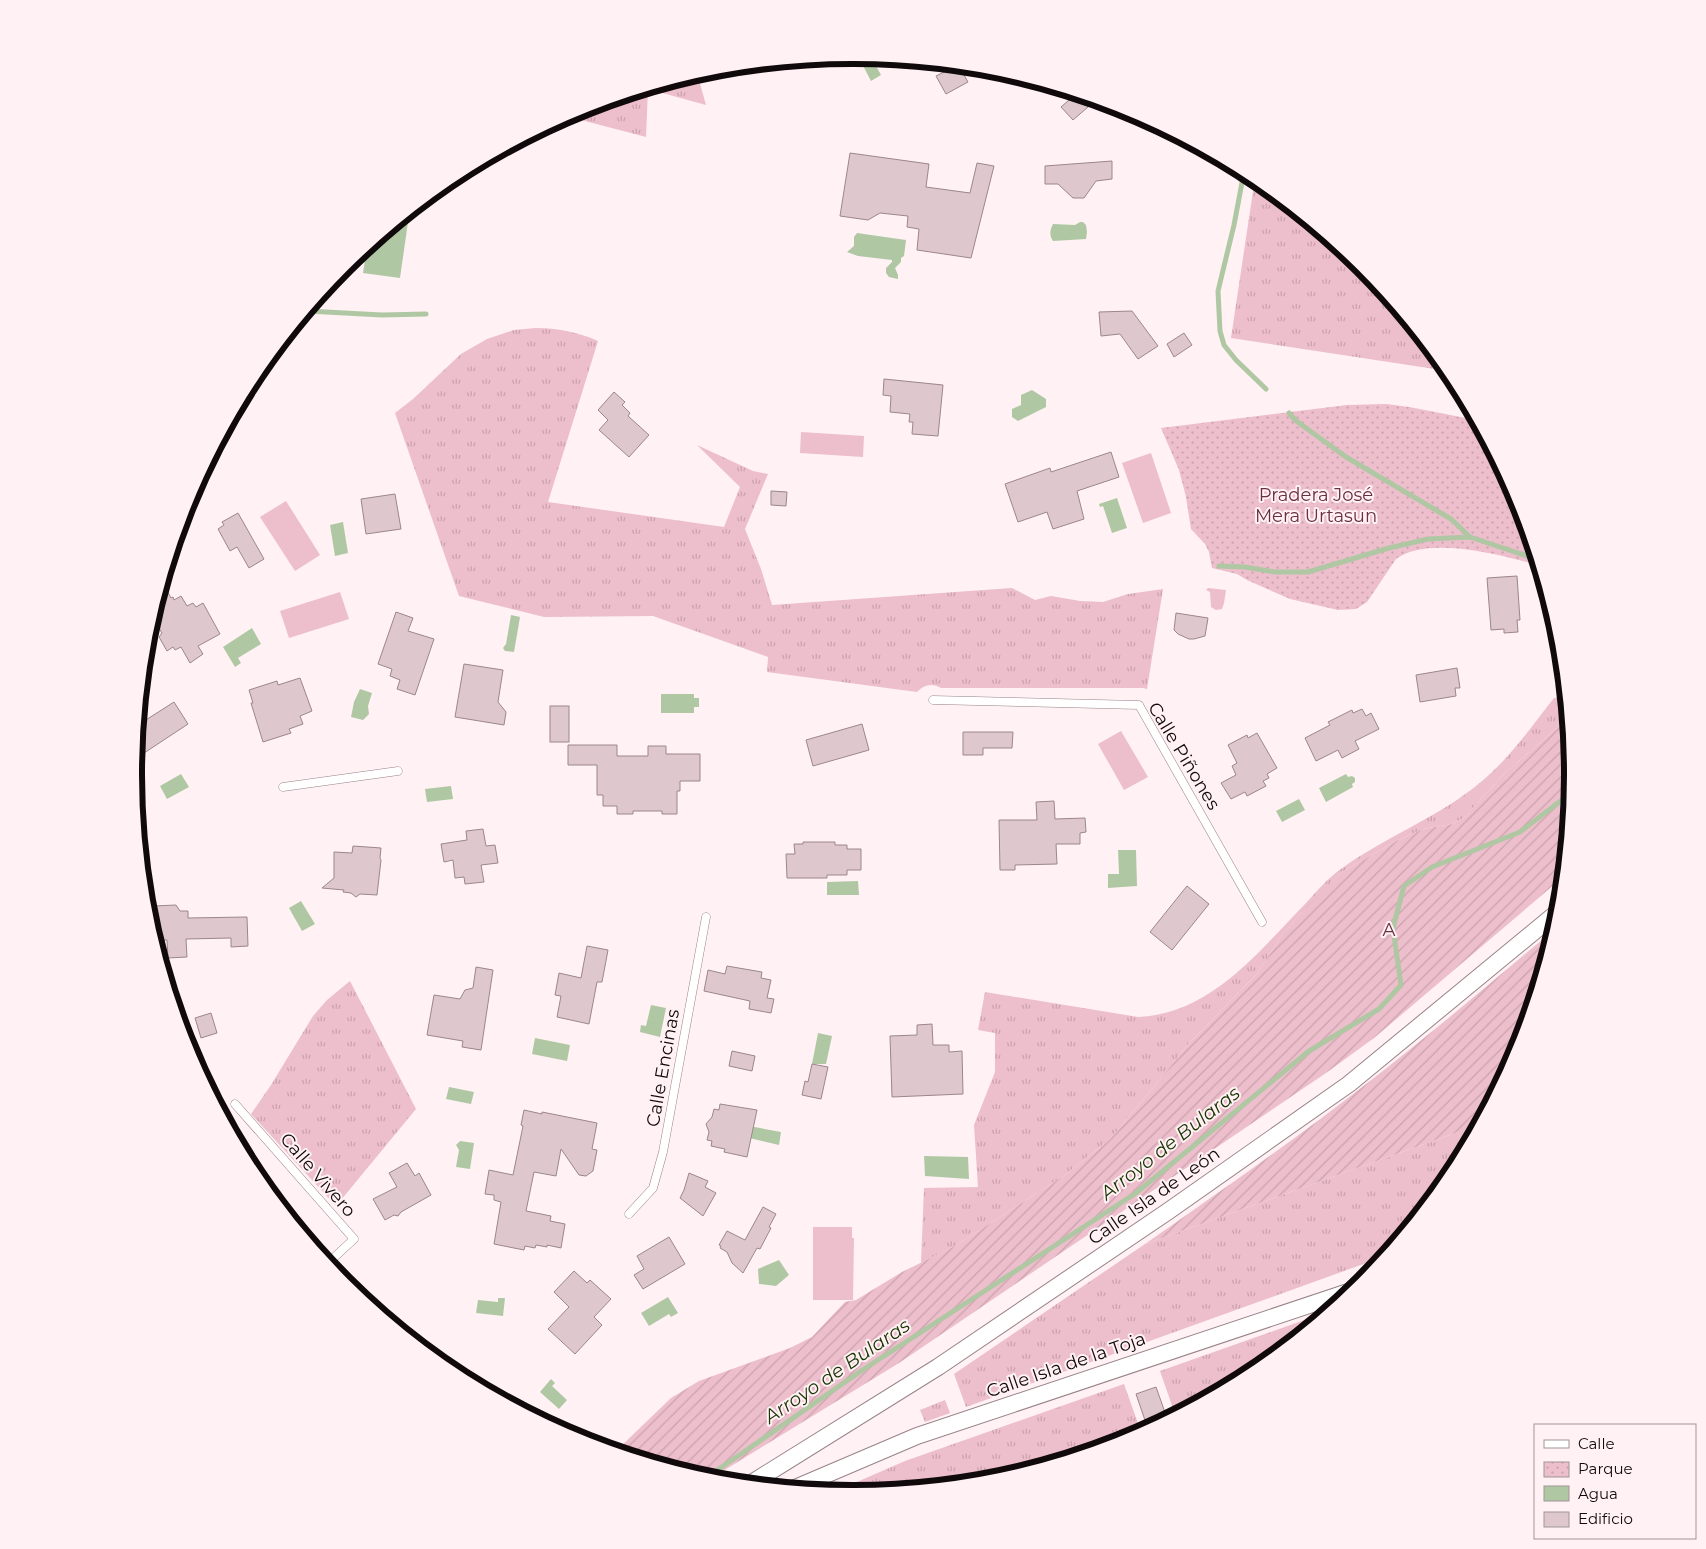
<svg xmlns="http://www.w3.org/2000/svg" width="1706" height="1549" font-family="Montserrat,sans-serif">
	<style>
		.grass { fill: url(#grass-tufts) }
		.park { fill: url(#park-dots) }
		.garden { fill: url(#garden-furrows) }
		.pitch { fill: #edbecb }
		.water { fill: #afc8a3 }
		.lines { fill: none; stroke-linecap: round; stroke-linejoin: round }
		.stream { stroke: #afc8a3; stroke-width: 5 }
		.building { fill: #dec8cd; stroke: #9b868c }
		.service-casing { stroke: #978388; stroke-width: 9 }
		.minor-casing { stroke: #978388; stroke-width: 18 }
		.service { stroke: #fff; stroke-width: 8 }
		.minor { stroke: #fff; stroke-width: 16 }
		.labels { text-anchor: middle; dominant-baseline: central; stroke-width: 4; stroke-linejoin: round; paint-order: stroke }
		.park-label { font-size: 18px; fill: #6a2f44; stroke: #fff1f4 }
		.street-label { font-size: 18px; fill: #110a0c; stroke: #fff1f4 }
		.water-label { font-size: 19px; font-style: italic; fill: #163500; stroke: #fff1f4 }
		.rim { fill: none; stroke: #110a0c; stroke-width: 6 }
	</style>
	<defs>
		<pattern id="grass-tufts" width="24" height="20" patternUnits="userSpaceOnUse" patternTransform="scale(1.25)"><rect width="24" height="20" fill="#edbecb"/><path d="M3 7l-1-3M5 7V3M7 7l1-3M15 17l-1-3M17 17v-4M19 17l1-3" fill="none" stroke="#caa2ad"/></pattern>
		<pattern id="park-dots" width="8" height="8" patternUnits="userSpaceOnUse" patternTransform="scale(1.25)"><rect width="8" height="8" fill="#edbecb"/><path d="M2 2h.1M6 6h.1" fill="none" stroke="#caa2ad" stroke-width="1.8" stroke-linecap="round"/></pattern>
		<pattern id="garden-furrows" width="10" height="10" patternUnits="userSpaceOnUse" patternTransform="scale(1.25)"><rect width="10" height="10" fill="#edbecb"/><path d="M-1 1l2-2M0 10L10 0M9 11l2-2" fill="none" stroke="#caa2ad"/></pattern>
	</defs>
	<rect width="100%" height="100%" fill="#fff1f4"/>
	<g class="grass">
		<path d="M 697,73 L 706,105 L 648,89 L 646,137 L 566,116 L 578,110 Z"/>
		<path d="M 1255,178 L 1362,266 L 1448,371 L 1231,338 Z"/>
		<path d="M 536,328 C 557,328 578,332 598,341 L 548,502 L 724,527 L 740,487 L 697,445 L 753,471 L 768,474 L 745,529 L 761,569 L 772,605 L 1012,588 L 1035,600 L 1051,596 L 1080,601 L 1103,602 L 1128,594 L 1163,589 L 1147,689 L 1143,688 L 941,688 C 933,683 924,684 917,692 L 767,672 L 768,657 L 653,616 L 544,617 L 459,596 L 395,413 L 413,399 L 461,354 L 487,339 L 514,330 Z"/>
		<path d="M 1564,688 L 1567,719 L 1503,775 L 1464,818 L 1452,824 L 1423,829 L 1398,840 L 1342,872 L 1307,906 L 1281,936 L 1257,974 L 1191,1041 L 1152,1089 L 1110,1139 L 1065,1175 L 955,1246 L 921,1263 L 924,1188 L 978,1187 L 974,1125 L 995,1072 L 995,1033 L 978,1030 L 985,992 L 1138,1017 C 1211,1014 1259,951 1306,903 C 1317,891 1328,878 1341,869 C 1389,834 1448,814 1491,773 C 1515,751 1534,723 1554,698 L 1556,698 Z"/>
		<path d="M 350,981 L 416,1109 L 336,1206 L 251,1114 L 271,1085 L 313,1016 L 327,1000 Z"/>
		<path d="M 1458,1132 L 1464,1150 L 1451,1174 L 1383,1257 L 966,1407 L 954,1374 L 1145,1244 Z"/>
		<path d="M 1327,1312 L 1252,1373 L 1175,1414 L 1160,1371 Z"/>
		<path d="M 1124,1384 L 1141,1432 L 1128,1439 L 993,1480 L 853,1494 L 834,1492 L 905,1461 Z"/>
		<path d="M 945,1400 L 950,1413 L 925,1422 L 920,1410 Z"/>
	</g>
	<path class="park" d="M 1386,404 L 1409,407 L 1476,420 L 1518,499 L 1538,565 C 1502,555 1428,535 1396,559 L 1367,602 L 1356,609 L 1338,610 L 1290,599 L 1247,580 L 1237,574 L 1212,568 L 1209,552 L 1205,544 L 1191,529 L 1186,497 L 1179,470 L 1161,428 L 1347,405 Z"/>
	<g class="garden">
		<path d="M 1567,719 L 1572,775 L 1562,878 L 1374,1038 L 1326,1073 L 899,1363 L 710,1479 L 616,1451 L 671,1398 L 699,1381 L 790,1348 L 812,1337 L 845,1302 L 856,1300 L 902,1272 L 955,1246 L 1065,1175 L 1110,1139 L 1152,1089 L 1191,1041 L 1257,974 L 1281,936 L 1307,906 L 1342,872 L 1398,840 L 1423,829 L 1452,824 L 1464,818 L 1503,775 Z"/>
		<path d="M 1555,929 L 1518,1050 L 1464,1150 L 1458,1132 L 1145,1244 C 1221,1191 1297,1138 1370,1081 C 1433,1032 1494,980 1555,929 Z"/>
	</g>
	<g class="pitch">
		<path d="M 801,432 L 864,436 L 863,457 L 800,453 Z"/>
		<path d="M 1151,453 L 1171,513 L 1143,523 L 1122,463 Z"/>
		<path d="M 286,501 L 320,555 L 295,571 L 260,517 Z"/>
		<path d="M 1208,588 L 1226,590 L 1224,603 L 1222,609 L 1216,610 L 1211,607 L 1210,592 L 1206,590 Z"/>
		<path d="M 340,592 L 349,619 L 289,638 L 280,611 Z"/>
		<path d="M 1121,731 L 1148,777 L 1124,790 L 1098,744 Z"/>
		<path d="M 813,1227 L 852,1227 L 852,1238 L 854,1238 L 853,1300 L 813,1300 Z"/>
	</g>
	<g class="water">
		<path d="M 861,56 L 871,57 L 881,75 L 871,81 L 859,58 Z"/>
		<path d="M 406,215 L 409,215 L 400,278 L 363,273 L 367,247 Z"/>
		<path d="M 1080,222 L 1083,222 L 1086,225 L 1087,232 L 1086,239 L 1053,241 C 1049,235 1050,230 1053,224 L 1075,225 Z"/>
		<path d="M 857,233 L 906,240 L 904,256 L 901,258 L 901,262 L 895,268 L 898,275 L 898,279 L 889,277 L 886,273 L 886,268 L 892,262 L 892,260 L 858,256 L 847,252 L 854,246 L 854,237 Z"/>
		<path d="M 1032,390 L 1046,399 L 1046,407 L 1018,421 L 1012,417 L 1012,409 L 1021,405 L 1021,395 Z"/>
		<path d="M 1117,498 L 1127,528 L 1112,533 L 1103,506 L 1100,507 L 1099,504 Z"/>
		<path d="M 343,522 L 348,553 L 335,556 L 330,525 Z"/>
		<path d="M 511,615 L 520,617 L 514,652 L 505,651 L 503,648 L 506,644 Z"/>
		<path d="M 252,628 L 261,644 L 238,658 L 241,663 L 235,667 L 223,647 Z"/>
		<path d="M 360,689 L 372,693 L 368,706 L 369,714 L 363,720 L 351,717 L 354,702 Z"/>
		<path d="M 661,694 L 694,694 L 694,698 L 699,698 L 699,707 L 694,707 L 694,713 L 661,713 Z"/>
		<path d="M 181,774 L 189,787 L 167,799 L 160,786 Z"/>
		<path d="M 1346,774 L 1348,777 L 1352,776 L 1355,778 L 1355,782 L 1352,784 L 1353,787 L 1326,802 L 1319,788 Z"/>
		<path d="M 451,786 L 453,799 L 427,802 L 425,789 Z"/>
		<path d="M 1299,799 L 1305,810 L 1282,822 L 1276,811 Z"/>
		<path d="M 1118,850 L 1136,850 L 1137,886 L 1108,888 L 1108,874 L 1119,874 Z"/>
		<path d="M 858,881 L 859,895 L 827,895 L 827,882 Z"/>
		<path d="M 301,901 L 315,924 L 302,931 L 289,908 Z"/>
		<path d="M 651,1005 L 666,1008 L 660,1037 L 640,1032 L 641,1025 L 646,1026 Z"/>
		<path d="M 818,1033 L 832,1036 L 826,1064 L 812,1064 Z"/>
		<path d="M 535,1038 L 570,1045 L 567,1061 L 532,1054 Z"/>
		<path d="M 449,1087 L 474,1092 L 471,1104 L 446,1099 Z"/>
		<path d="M 744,1125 L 781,1132 L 779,1145 L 741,1136 Z"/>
		<path d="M 460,1141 L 474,1143 L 470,1169 L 456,1167 L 459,1150 L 456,1145 Z"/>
		<path d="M 924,1156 L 968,1157 L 969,1179 L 925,1176 Z"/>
		<path d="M 779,1260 L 789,1275 L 776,1286 L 759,1284 L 758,1269 Z"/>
		<path d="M 668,1297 L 678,1313 L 671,1317 L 669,1314 L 649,1326 L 641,1313 Z"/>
		<path d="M 498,1298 L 505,1298 L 503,1316 L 476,1313 L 478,1300 L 498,1302 Z"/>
		<path d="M 551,1379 L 555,1383 L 552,1386 L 567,1400 L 559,1409 L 540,1392 Z"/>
	</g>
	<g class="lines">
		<g class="stream">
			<path d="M 1244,172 L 1234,225 L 1218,291 L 1220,331 L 1224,345 L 1236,360 L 1266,389"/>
			<path d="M 307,311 L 382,315 L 426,314"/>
			<path d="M 1289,413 L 1295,420 L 1346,457 L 1451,519 L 1470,537"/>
			<path d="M 1219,566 L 1245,567 L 1275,572 L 1308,572 L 1389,548 L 1428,539 L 1470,537 L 1536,559"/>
			<path d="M 706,1478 L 861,1371 L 1136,1193 L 1309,1051 L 1379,1009 L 1401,985 L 1393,928 L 1404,886 L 1432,867 L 1520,832 L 1571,793"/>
		</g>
	</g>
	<g class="building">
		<path d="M 942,64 L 959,66 L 968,82 L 946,94 L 936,76 L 946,71 Z"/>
		<path d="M 1076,94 L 1096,100 L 1073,120 L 1061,107 Z"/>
		<path d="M 850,153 L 929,164 L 926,187 L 970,193 L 977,163 L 994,166 L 971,258 L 917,250 L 919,229 L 907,227 L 908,216 L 880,213 L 868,220 L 840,216 Z"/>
		<path d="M 1112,161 L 1112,179 L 1096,181 L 1084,198 L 1073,198 L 1058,184 L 1045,184 L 1045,166 Z"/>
		<path d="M 1132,311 L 1158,346 L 1138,359 L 1120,334 L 1101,336 L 1099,312 Z"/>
		<path d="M 1184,333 L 1192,345 L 1174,357 L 1167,344 Z"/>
		<path d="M 884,379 L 943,385 L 938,436 L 912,434 L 913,422 L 909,422 L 910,414 L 890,412 L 891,396 L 883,395 Z"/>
		<path d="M 614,392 L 625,402 L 622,405 L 630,413 L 628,416 L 649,435 L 629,457 L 599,430 L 608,420 L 598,410 Z"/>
		<path d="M 1111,452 L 1119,477 L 1077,491 L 1084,519 L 1053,529 L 1047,512 L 1018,522 L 1005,484 L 1050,468 L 1051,472 Z"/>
		<path d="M 771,491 L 787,492 L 786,506 L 771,505 Z"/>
		<path d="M 395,494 L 401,529 L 366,534 L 361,499 Z"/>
		<path d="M 238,513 L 264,559 L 249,568 L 237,547 L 230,551 L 218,529 L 224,525 L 222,522 Z"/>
		<path d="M 1517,576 L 1520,620 L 1517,620 L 1518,632 L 1504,633 L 1504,629 L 1491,630 L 1487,578 Z"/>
		<path d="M 163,583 L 171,598 L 173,597 L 174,600 L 181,596 L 187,606 L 193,603 L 196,607 L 203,603 L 220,634 L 198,646 L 203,654 L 190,663 L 181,647 L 175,650 L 173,647 L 167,651 L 159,637 L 162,633 L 152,617 Z"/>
		<path d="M 396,612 L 413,618 L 408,631 L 434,639 L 415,695 L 397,689 L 400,680 L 390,676 L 392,669 L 378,664 Z"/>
		<path d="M 1176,613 L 1208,618 L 1205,636 L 1194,639 L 1189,639 L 1178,634 L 1174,630 Z"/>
		<path d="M 464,664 L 503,670 L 498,702 L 506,712 L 504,725 L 455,717 Z"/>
		<path d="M 1457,668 L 1460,688 L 1455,688 L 1456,696 L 1420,702 L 1416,675 Z"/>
		<path d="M 300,678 L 312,711 L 300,716 L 303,724 L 289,729 L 291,733 L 263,742 L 251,703 L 253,703 L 249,690 L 277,681 L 278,685 Z"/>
		<path d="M 174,702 L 188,724 L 135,759 L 138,725 Z"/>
		<rect x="550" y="706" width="19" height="36"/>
		<path d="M 1362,709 L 1366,716 L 1371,713 L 1379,729 L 1355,741 L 1359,749 L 1342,758 L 1338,750 L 1316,761 L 1305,738 L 1330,725 L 1328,722 L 1352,710 L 1353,713 Z"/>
		<path d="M 862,724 L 869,750 L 813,766 L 806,740 Z"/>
		<path d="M 963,732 L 1013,732 L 1012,748 L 983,748 L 983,755 L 963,755 Z"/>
		<path d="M 1257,733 L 1277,768 L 1267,774 L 1269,778 L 1263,781 L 1266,786 L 1247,796 L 1245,792 L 1231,799 L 1221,783 L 1236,775 L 1232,766 L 1237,763 L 1228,745 L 1247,735 L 1248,738 Z"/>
		<path d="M 568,745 L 617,745 L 617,756 L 648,756 L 648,746 L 666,746 L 666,754 L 700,754 L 700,781 L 680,781 L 680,791 L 677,791 L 677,814 L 662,814 L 662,811 L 633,811 L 633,814 L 617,814 L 617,806 L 603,806 L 603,795 L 597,795 L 597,765 L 568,765 Z"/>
		<path d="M 1054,801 L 1055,819 L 1085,818 L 1086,832 L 1080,833 L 1080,844 L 1056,844 L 1057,864 L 1015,865 L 1015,870 L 1000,870 L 999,820 L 1037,820 L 1036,802 Z"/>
		<path d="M 483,829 L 486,846 L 495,845 L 498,863 L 481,865 L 484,882 L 465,884 L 464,877 L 455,878 L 453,860 L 444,862 L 441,844 L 467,840 L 466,831 Z"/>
		<path d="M 803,842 L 835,842 L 835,845 L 847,845 L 847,849 L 861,849 L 861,870 L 847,870 L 847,875 L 827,875 L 827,878 L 787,878 L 786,854 L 795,854 L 794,844 L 803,844 Z"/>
		<path d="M 353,846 L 381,848 L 380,858 L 381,860 L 377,895 L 360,894 L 356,897 L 351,893 L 343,892 L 344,890 L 322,888 L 334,878 L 334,852 L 352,853 Z"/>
		<path d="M 1187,886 L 1209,904 L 1172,950 L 1150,932 Z"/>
		<path d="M 176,905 L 180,911 L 188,911 L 188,918 L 247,917 L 248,946 L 231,947 L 231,938 L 186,939 L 187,957 L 168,958 L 167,940 L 155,940 L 147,912 L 154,911 L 154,906 Z"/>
		<path d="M 587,946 L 608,950 L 602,982 L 597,982 L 589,1024 L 557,1017 L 561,996 L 555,995 L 559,973 L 581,978 Z"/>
		<path d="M 727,966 L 762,972 L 761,978 L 771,980 L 767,998 L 774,999 L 771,1013 L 749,1009 L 750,1001 L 704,991 L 708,970 L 725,974 Z"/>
		<path d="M 476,967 L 493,970 L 481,1050 L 462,1047 L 463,1041 L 427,1035 L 434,995 L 460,999 L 465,990 L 473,988 Z"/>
		<path d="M 211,1013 L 217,1033 L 201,1038 L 195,1018 Z"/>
		<path d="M 932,1024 L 933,1045 L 949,1045 L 949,1052 L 962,1051 L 963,1094 L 892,1097 L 890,1036 L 917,1035 L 917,1025 Z"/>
		<path d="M 732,1051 L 755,1056 L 752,1071 L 729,1066 Z"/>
		<path d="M 812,1064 L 828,1067 L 821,1099 L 802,1095 L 805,1081 L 808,1082 Z"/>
		<path d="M 720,1104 L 757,1110 L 747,1157 L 724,1152 L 725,1149 L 711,1146 L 712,1141 L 707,1140 L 709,1132 L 706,1124 L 712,1117 L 714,1109 L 719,1110 Z"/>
		<path d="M 524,1110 L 542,1114 L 542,1112 L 597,1123 L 592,1149 L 597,1150 L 593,1171 L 586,1176 L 579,1175 L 561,1149 L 556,1176 L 534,1172 L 526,1211 L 551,1216 L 550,1221 L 565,1224 L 561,1248 L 547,1245 L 547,1247 L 536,1245 L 535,1248 L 525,1246 L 524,1250 L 494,1244 L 501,1202 L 494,1200 L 494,1195 L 485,1194 L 489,1170 L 513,1175 L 523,1126 L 521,1125 Z"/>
		<path d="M 407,1163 L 415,1176 L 419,1173 L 431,1195 L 401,1212 L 398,1216 L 394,1215 L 385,1220 L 373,1199 L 397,1187 L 389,1173 Z"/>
		<path d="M 689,1173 L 708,1181 L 705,1187 L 716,1193 L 703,1216 L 680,1198 L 684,1190 Z"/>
		<path d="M 763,1207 L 776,1214 L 769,1227 L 771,1228 L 760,1249 L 757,1248 L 743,1273 L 732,1263 L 727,1252 L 720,1248 L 721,1246 L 719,1245 L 727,1231 L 745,1240 Z"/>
		<path d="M 669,1237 L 685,1264 L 643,1289 L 634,1275 L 644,1269 L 637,1256 Z"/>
		<path d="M 574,1271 L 587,1283 L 590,1280 L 611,1299 L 594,1317 L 602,1325 L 575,1354 L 548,1329 L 569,1307 L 554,1292 Z"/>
		<path d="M 1156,1387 L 1167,1418 L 1148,1429 L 1136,1394 Z"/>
	</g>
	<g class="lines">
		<g class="service-casing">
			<g id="service">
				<path d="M 933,700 L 1139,705 L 1262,922"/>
				<path d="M 283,787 L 398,771"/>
				<path d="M 235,1104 L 354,1239 L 328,1263"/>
				<path d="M 629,1214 L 653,1188 L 663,1152 L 706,917"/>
			</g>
		</g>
		<g class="minor-casing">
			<g id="minor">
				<path d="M 750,1484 L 938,1367 L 1167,1212 L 1349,1084 L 1559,911"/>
				<path d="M 795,1488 L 917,1436 L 1354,1290"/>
			</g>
		</g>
		<use href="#service" class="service"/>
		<use href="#minor" class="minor"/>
	</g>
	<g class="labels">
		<g class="park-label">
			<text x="1316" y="495">Pradera José<tspan x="1316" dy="21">Mera Urtasun</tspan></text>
			<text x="1389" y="930">A</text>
		</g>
		<g class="street-label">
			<text transform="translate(1184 756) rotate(59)">Calle Piñones</text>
			<text transform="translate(663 1068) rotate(-80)">Calle Encinas</text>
			<text transform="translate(318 1175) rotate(49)">Calle Vivero</text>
			<text transform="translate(1154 1196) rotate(-35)">Calle Isla de León</text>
			<text transform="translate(1066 1365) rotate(-19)">Calle Isla de la Toja</text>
		</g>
		<g class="water-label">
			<text transform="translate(1170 1143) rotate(-38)">Arroyo de Bularas</text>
			<text transform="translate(837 1371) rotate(-34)">Arroyo de Bularas</text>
		</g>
	</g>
	<path d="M0 0H1706V1549H0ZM852 64H854A710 710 0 0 1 1564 774V775A710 710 0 0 1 854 1485H852A710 710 0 0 1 142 775V774A710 710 0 0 1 852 64Z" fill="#fff1f4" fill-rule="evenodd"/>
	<path class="rim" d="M852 64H854A710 710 0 0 1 1564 774V775A710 710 0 0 1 854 1485H852A710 710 0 0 1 142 775V774A710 710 0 0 1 852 64Z"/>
	<rect x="1534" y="1424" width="162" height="115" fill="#fff1f4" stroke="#a09597"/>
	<rect x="1544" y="1440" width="25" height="8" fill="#ffffff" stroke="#a09597"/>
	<text x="1578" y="1449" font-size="15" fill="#110a0c">Calle</text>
	<rect x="1544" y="1462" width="25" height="15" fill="url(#park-dots)" stroke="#a09597"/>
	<text x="1578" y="1474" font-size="15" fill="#110a0c">Parque</text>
	<rect x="1544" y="1486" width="25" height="15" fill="#afc8a3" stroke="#a09597"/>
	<text x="1578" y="1499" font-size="15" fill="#110a0c">Agua</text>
	<rect x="1544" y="1512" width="25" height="15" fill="#dec8cd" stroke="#a09597"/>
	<text x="1578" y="1524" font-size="15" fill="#110a0c">Edificio</text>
</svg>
